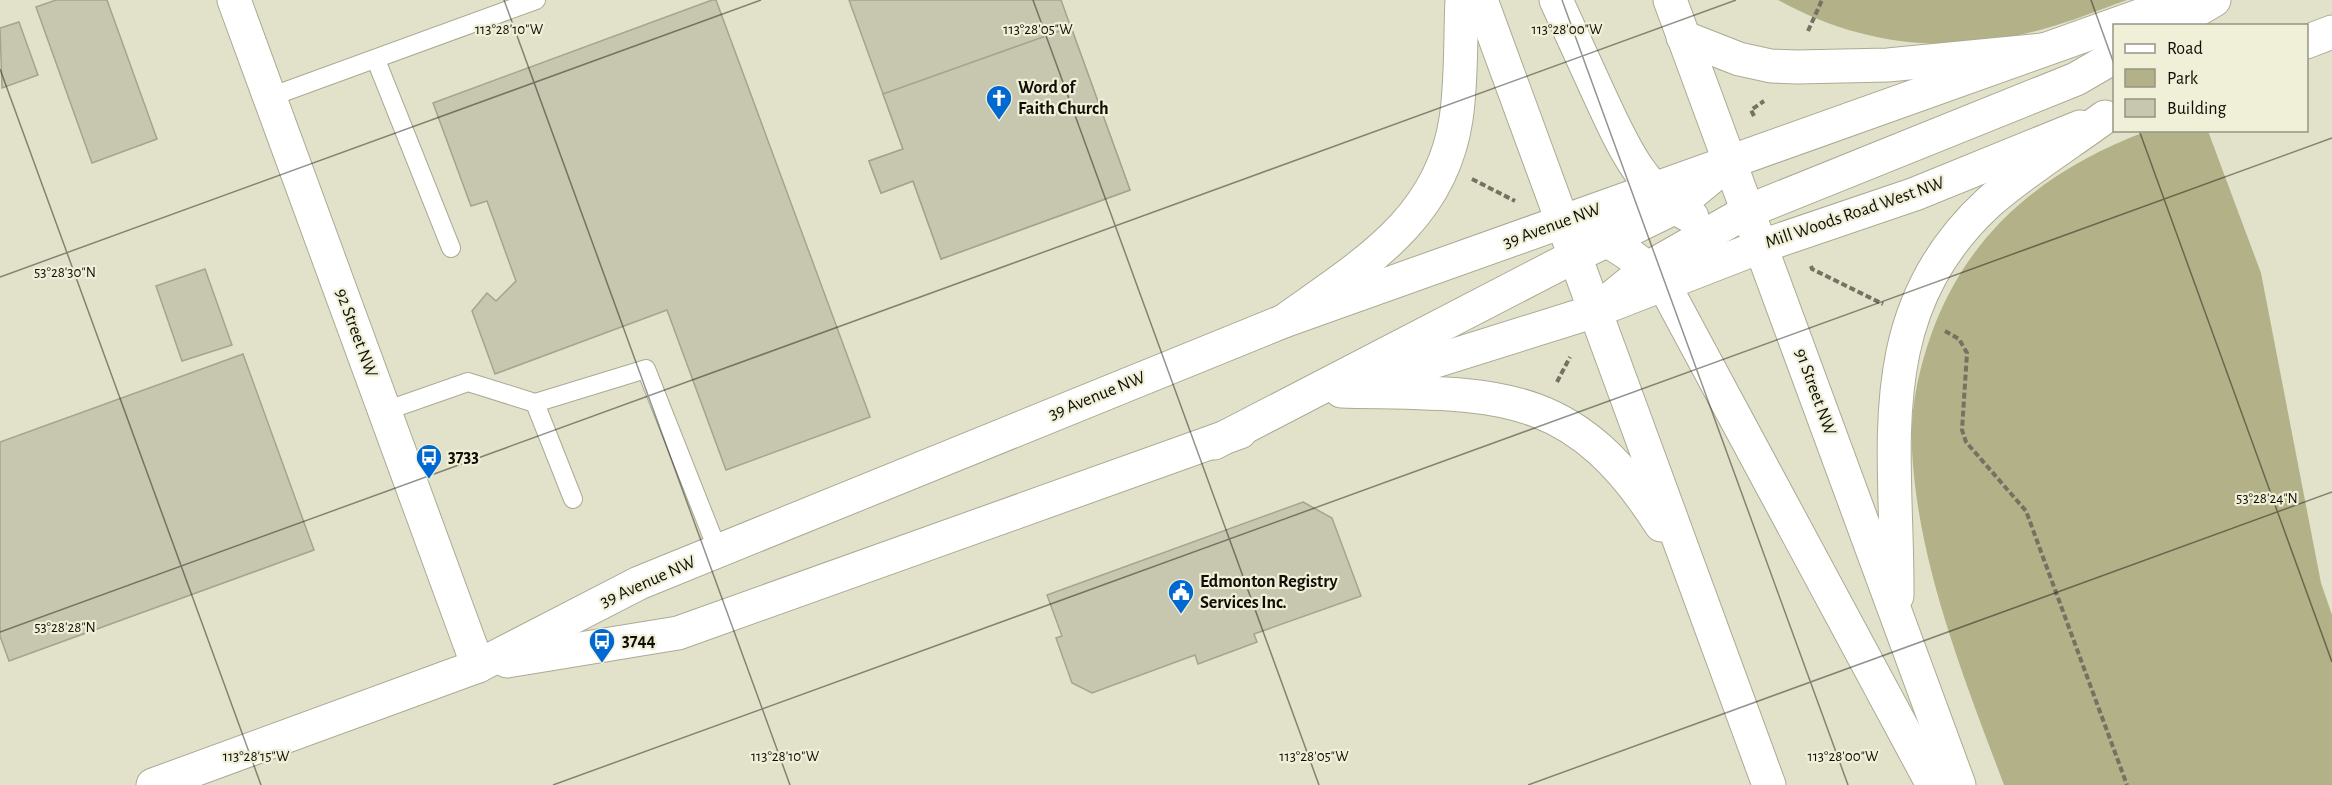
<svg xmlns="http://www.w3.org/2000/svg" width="2332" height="785" font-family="'Alegreya Sans',sans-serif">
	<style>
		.green { fill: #b2b188 }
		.building { fill: #c7c6af; stroke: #a5a48d; stroke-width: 1.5 }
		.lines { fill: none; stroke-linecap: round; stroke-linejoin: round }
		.service-casing { stroke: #abaa94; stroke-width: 20 }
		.minor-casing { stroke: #abaa94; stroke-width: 35 }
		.tertiary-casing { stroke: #abaa94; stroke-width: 35 }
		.secondary-casing { stroke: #abaa94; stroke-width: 35 }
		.path { stroke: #737263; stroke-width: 4; stroke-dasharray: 6 3; stroke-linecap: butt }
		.service { stroke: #fff; stroke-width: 18 }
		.minor { stroke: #fff; stroke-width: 33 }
		.tertiary { stroke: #fff; stroke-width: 33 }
		.secondary { stroke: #fff; stroke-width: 33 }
		.ticks { fill: none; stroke: #100f07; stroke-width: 1.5; stroke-opacity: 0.45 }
		.labels { text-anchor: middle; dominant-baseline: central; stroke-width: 4.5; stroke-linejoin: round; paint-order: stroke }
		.poi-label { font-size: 18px; font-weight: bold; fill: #100f07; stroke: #f0efd7; text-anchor: start }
		.street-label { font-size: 18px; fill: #100f07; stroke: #f0efd7 }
		.ticks-label { font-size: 15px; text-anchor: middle; fill: #100f07; stroke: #f0efd7; stroke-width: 4.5; stroke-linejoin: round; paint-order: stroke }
	</style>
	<rect width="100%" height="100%" fill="#e2e2ca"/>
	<g class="green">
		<path d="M 1778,0 L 2127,0 C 2099,10 2070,22 2040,30 C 1947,55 1862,46 1778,0 Z"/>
		<path d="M 2147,131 L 2208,131 L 2261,273 L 2321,583 L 2332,615 L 2332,785 L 2004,785 C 1964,678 1918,565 1912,450 C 1910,410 1918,372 1931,335 C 1968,231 2046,169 2147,131 Z"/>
	</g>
	<g class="building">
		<path d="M 56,0 L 107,0 L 157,139 L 92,163 L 36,7 Z"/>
		<path d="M 712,0 L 716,0 L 870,417 L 726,470 L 667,310 L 495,374 L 472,311 L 487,293 L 496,301 L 516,281 L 487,201 L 471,206 L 433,103 Z"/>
		<path d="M 849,0 L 1061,0 L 1130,190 L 941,259 L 913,181 L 881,193 L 869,161 L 903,149 Z"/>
		<path d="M 19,22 L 38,75 L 2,88 L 0,28 Z"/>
		<path d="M 1071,27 L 1130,190 L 941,259 L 913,181 L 881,193 L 869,161 L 903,149 L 883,94 Z"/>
		<path d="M 205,269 L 232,345 L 182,361 L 156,286 Z"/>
		<path d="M 243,354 L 314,550 L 9,661 L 0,636 L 0,442 Z"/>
		<path d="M 1303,502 L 1332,518 L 1361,596 L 1254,634 L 1257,642 L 1198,664 L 1195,655 L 1092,693 L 1072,683 L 1056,638 L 1062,636 L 1047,595 Z"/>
	</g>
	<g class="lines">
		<g class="service-casing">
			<g id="service">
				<path d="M 376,60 L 451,248"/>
				<path d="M 270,97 L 536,0"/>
				<path d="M 535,403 L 573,499"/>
				<path d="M 385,411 L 468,382 L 535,403 L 646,369 L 718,551"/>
			</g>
		</g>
		<g class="minor-casing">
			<path id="minor" d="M 234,0 L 478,666"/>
		</g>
		<g class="tertiary-casing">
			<g id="tertiary">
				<path d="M 2306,42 L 2332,32"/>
				<path d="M 1346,389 L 1595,311 L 1762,246 L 1915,194 L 2080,127"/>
				<path d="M 507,661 L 678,633 L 1240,432"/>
				<path d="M 153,785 L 478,666 L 639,583 L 1284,321 L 2184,0"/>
			</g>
		</g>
		<g class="secondary-casing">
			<g id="secondary">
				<path d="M 1481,0 L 1769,785"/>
				<path d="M 1556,0 C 1570,31 1584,61 1598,92 C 1621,141 1641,192 1692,217"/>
				<path d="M 1670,0 L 1959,785"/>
				<path d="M 2170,26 L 2214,0"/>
				<path d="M 1683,37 L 1739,59 L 1771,66 L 1797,67 L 1888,65 L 2042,50"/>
				<path d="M 1564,222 C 1607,239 1629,250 1663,283 L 1933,785"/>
				<path d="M 1595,311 L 1648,268 L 1748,211 L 2076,79 L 2114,57"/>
				<path d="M 1284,321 C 1360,266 1441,221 1456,119 C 1462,80 1460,39 1462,0"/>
				<path d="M 1341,391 C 1492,395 1571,383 1661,525"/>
				<path d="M 1214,443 L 1575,256 L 1674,208 L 1731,161"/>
				<path d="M 1897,596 C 1898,450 1867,315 1988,203 C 2022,173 2068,144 2105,117"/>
			</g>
		</g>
		<g class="path">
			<path d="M 1808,31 L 1822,0"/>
			<path d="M 1754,116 L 1751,110 L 1764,101"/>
			<path d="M 1472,179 L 1515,201"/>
			<path d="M 1811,266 L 1812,269 L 1883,304"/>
			<path d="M 1945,331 L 1959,339 L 1967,353 L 1962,430 L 1966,442 L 2026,511 L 2127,785"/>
			<path d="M 1557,382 L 1570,357"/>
		</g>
		<use href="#service" class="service"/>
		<use href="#minor" class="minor"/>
		<use href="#tertiary" class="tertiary"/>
		<use href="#secondary" class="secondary"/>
	</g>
	<path class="ticks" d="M 504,0 L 790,785M 1033,0 L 1319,785M 1562,0 L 1848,785M 2091,0 L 2114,64M 0,69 L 261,785M 2139,130 L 2332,662M 0,277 L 761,0M 0,632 L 1736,0M 553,785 L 2332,138M 1528,785 L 2332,492"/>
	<defs>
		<g id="church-pin" transform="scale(1.35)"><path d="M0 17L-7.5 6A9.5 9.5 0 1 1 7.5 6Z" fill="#0069d1" stroke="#f0efd7"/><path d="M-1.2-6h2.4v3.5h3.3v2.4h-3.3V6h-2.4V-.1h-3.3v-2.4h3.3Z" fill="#fff"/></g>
		<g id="bus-pin" transform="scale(1.35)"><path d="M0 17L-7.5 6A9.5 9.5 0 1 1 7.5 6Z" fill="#0069d1" stroke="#f0efd7"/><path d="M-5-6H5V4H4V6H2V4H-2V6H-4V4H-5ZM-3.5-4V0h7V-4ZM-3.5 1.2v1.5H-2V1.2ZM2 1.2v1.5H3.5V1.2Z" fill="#fff"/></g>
		<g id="civic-pin" transform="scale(1.35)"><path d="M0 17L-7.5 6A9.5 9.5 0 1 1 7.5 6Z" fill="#0069d1" stroke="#f0efd7"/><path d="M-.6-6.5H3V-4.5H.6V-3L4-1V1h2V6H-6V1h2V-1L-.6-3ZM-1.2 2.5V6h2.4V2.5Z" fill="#fff"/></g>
	</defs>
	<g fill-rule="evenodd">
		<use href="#church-pin" x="999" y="98"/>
		<use href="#bus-pin" x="429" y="457"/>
		<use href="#civic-pin" x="1181" y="592"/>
		<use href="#bus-pin" x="602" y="641"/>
	</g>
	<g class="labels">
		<g class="poi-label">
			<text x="1018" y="88">Word of<tspan x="1018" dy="21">Faith Church</tspan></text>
			<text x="448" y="457">3733</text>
			<text x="1200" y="582">Edmonton Registry<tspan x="1200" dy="21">Services Inc.</tspan></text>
			<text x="622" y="641">3744</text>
		</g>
		<g class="street-label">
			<text transform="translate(1855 213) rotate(-19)">Mill Woods Road West NW</text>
			<text transform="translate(1552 226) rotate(-20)">39 Avenue NW</text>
			<text transform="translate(356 333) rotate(70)">92 Street NW</text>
			<text transform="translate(1815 392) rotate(70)">91 Street NW</text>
			<text transform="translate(1097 396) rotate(-22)">39 Avenue NW</text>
			<text transform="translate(648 582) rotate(-24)">39 Avenue NW</text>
		</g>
	</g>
	<g class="ticks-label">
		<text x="509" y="34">113°28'10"W</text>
		<text x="1038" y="34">113°28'05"W</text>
		<text x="1567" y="34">113°28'00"W</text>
		<text x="65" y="277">53°28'30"N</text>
		<text x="2267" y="503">53°28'24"N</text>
		<text x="65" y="632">53°28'28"N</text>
		<text x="256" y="761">113°28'15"W</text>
		<text x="785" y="761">113°28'10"W</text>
		<text x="1314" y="761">113°28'05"W</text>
		<text x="1843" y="761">113°28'00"W</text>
	</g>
	<rect x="2113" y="24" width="195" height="108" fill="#f0efd7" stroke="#969584" stroke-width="1.5"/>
	<rect x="2125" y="44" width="30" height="9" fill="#ffffff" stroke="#969584" stroke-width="1.5"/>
	<text x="2167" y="54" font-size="18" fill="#100f07">Road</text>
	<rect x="2125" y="69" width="30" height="18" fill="#b2b188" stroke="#969584" stroke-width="1.5"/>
	<text x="2167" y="84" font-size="18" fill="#100f07">Park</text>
	<rect x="2125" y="99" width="30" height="18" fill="#c7c6af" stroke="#969584" stroke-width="1.5"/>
	<text x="2167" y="114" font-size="18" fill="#100f07">Building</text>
</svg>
